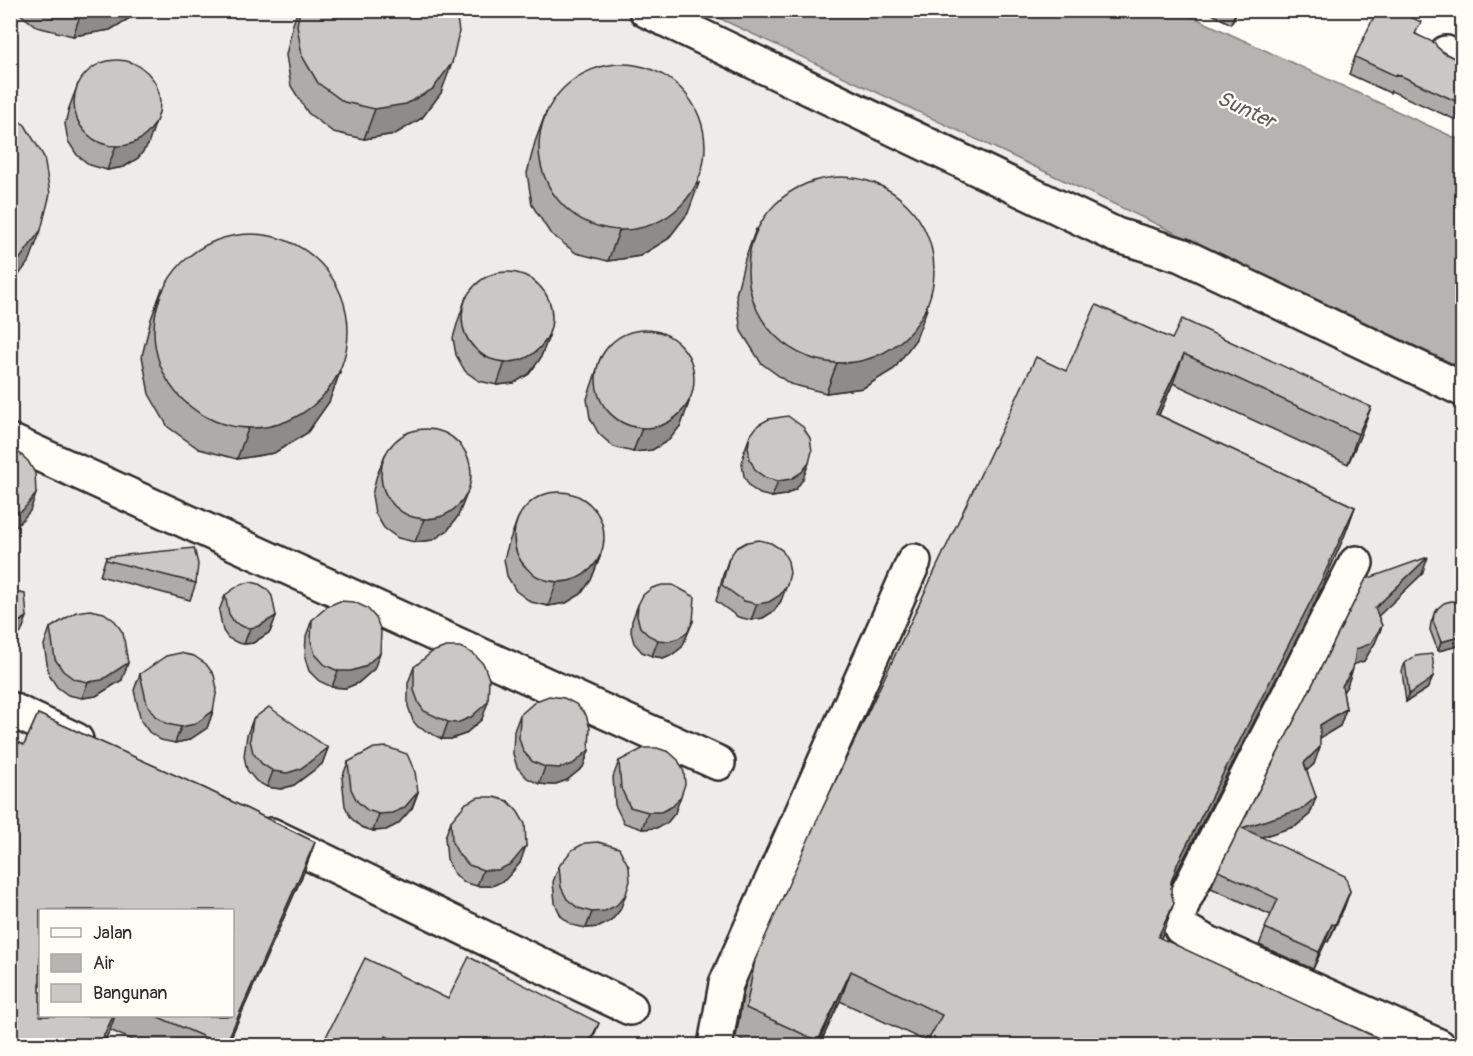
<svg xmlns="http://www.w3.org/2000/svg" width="1473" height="1056" font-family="Pangolin,sans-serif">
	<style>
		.built { fill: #edece8; fill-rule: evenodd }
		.water { fill: #b5b4b1; stroke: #7e7d7b; stroke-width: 1.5 }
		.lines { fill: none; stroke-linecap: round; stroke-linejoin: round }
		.minor-casing { stroke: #2b2b2b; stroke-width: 38 }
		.minor { stroke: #fdfcf7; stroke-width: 33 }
		.wall { fill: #adaca9; stroke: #2b2b2b; stroke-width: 1.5; fill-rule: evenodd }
		.shaded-wall { fill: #8d8c89; stroke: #2b2b2b; stroke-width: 1.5 }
		.building { fill: #c9c8c4; stroke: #2b2b2b; stroke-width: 1.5 }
		.labels { text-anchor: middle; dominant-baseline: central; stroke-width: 4.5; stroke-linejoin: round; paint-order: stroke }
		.water-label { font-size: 21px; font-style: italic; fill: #5b5b5a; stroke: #fdfcf7 }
	</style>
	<rect width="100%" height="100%" fill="#fdfcf7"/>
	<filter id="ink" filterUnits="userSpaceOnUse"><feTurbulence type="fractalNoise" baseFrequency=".0167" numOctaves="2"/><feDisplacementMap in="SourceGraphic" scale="12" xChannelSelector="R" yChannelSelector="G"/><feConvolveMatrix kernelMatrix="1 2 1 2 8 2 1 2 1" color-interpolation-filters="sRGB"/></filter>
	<g filter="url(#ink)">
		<path class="built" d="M 10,11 L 704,11 L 1462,368 L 1462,1045 L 11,1045 ZM 40,910 L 232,910 L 232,1016 L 40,1016 Z"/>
		<path class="water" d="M 704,11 L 1180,11 L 1462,141 L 1462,368 Z"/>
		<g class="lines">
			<g class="minor-casing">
				<g id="minor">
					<path d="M 646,10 L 1116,235 L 1181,255 L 1462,389"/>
					<path d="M 1446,53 L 1462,61"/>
					<path d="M 10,441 L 718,763"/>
					<path d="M 1356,563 L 1184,900 L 1178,917 L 1181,928 L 1204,941 L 1439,1046"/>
					<path d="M 10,709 L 76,740"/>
					<path d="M 271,835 L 630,1008"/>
					<path d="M 717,1046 L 716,1040 L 726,984 L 914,561"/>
				</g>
			</g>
			<use href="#minor" class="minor"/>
		</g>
		<g class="wall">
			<path d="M 15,10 L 143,10 L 110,30 L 73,36 L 37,27 Z"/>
			<path d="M 298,10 L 456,10 L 441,93 L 422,118 L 395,134 L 364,139 L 333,132 L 308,113 L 291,86 L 286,55 L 293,24 Z"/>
			<path d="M 1204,10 L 1238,10 L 1231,24 Z"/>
			<path d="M 1416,34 L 1437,47 L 1444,53 L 1462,62 L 1462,105 L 1456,120 L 1391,91 L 1390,93 L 1349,74 L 1355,57 Z"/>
			<path d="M 78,84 L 148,145 L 138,158 L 124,167 L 107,170 L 90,165 L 77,155 L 68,141 L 65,124 L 69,108 Z"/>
			<path d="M 546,112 L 688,213 L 668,239 L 640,256 L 608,261 L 576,253 L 550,233 L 532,205 L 527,173 L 535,142 Z"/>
			<path d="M 756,229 L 916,339 L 894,369 L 863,388 L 826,393 L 790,384 L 761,363 L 741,331 L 736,295 L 745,259 Z"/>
			<path d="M 162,289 L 340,372 L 329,402 L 307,433 L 274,453 L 237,459 L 199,449 L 168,427 L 149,394 L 142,356 L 151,319 Z"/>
			<path d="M 466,297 L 549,336 L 540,359 L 529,374 L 514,383 L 497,385 L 479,381 L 465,371 L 456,355 L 453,338 L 458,321 Z"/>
			<path d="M 1172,339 L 1371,407 L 1360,436 L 1348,464 L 1173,383 L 1159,415 L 1355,507 L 1344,537 L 1311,611 L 1171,884 L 1163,933 L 1161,938 L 927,1042 L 840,1001 L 819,1046 L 753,1046 L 736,1037 L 744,990 L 755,960 L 1066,371 Z"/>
			<path d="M 601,357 L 689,402 L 681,425 L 669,440 L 652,450 L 633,452 L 614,447 L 599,434 L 590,418 L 587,399 Z"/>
			<path d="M 750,436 L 803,479 L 796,489 L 785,495 L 772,497 L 760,494 L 750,487 L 744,476 L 742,464 L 744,452 Z"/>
			<path d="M 385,455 L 467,493 L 458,516 L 448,530 L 433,540 L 415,542 L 398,538 L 384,528 L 375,513 L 372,495 L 376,478 Z"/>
			<path d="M 518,518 L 600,557 L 591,580 L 581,594 L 566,603 L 548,606 L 531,602 L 516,591 L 507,576 L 504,559 L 509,542 Z"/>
			<path d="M 106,557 L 196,583 L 190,600 L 100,576 Z"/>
			<path d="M 729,558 L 781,601 L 774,611 L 763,618 L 751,620 L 738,617 L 716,601 L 723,575 Z"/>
			<path d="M 1422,574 L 1378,616 L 1382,626 L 1375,643 L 1364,661 L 1354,664 L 1347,686 L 1343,692 L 1346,709 L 1340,726 L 1320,738 L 1314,764 L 1306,771 L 1316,797 L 1310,814 L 1296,826 L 1261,837 L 1350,891 L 1344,908 L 1328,942 L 1326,941 L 1313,969 L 1259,945 L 1271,915 L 1211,888 L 1218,871 L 1366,579 Z"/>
			<path d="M 225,595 L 276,616 L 270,632 L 253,643 L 244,644 L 238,643 L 228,638 L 223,631 L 219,611 Z"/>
			<path d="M 638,605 L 693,621 L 682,647 L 673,654 L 663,658 L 652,656 L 642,652 L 634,643 L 631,632 L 632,621 Z"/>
			<path d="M 1434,614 L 1458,646 L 1438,651 L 1430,630 L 1431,623 Z"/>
			<path d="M 312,620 L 374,669 L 358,683 L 346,688 L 332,687 L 319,681 L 309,671 L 305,658 L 306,636 Z"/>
			<path d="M 50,628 L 122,680 L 96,696 L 82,698 L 68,695 L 57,687 L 49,675 L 44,645 Z"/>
			<path d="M 1405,663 L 1433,676 L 1430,684 L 1427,689 L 1406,702 L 1402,671 Z"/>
			<path d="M 414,667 L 482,719 L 465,734 L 451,739 L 442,739 L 418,727 L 413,721 L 408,706 L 408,683 Z"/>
			<path d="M 140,674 L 213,711 L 207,728 L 189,740 L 175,743 L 161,740 L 149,732 L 141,721 L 134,690 Z"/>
			<path d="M 38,714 L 204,788 L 315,842 L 304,872 L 227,1046 L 145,1046 L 110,1030 L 102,1046 L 10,1046 L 10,739 L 24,745 ZM 40,910 L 232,910 L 232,1016 L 40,1016 Z"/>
			<path d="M 520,715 L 589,750 L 583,767 L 567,780 L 553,785 L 539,784 L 527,778 L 517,767 L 513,754 L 514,731 Z"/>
			<path d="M 253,719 L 328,748 L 322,764 L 294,785 L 281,789 L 267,787 L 256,781 L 247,770 L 244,756 L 247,735 Z"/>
			<path d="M 619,761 L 675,813 L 667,823 L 656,828 L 642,829 L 624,823 L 615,805 L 613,777 Z"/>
			<path d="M 348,762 L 418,792 L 412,808 L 398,824 L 386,830 L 373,831 L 361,827 L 351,818 L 345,806 L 342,778 Z"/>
			<path d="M 451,821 L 520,863 L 505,880 L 492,886 L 477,886 L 463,882 L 453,872 L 447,859 L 445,837 Z"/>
			<path d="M 559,866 L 620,910 L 611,921 L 599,927 L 586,928 L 572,925 L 561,916 L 555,903 L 553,882 Z"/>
			<path d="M 448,999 L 590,1046 L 322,1046 L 324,1041 Z"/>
		</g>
		<g class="shaded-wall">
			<path d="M 82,10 L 143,10 L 110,30 L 73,36 Z"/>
			<path d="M 1236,10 L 1238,10 L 1231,24 Z"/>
			<path d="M 452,63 L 441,93 L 422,118 L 395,134 L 364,139 L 375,109 Z"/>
			<path d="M 1462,102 L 1462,105 L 1456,120 Z"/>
			<path d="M 156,121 L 148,145 L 138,158 L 124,167 L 107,170 L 116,146 Z"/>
			<path d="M 699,183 L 688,213 L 668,239 L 640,256 L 608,261 L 619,231 Z"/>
			<path d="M 41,230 L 30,260 L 10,287 L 10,265 Z"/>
			<path d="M 927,309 L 916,339 L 894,369 L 863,388 L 826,393 L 837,363 Z"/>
			<path d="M 549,336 L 540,359 L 529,374 L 514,383 L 497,385 L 505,362 Z"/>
			<path d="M 1184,354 L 1173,383 L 1146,443 L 1156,414 Z"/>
			<path d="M 340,372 L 329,402 L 307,433 L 274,453 L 237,459 L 248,429 Z"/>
			<path d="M 689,402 L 681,425 L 669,440 L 652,450 L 633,452 L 642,428 Z"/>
			<path d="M 1371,407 L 1360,436 L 1348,464 L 1358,434 Z"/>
			<path d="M 809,463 L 803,479 L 796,489 L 785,495 L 772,497 L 778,481 Z"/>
			<path d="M 467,493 L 458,516 L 448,530 L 433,540 L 415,542 L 424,519 Z"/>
			<path d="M 36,494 L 30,511 L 17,526 L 10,529 L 10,516 Z"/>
			<path d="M 1355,507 L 1344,537 L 1311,611 L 1167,891 L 1178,862 Z"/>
			<path d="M 600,557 L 591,580 L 581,594 L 566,603 L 548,606 L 557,582 Z"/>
			<path d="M 1428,557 L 1422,574 L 1369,625 L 1375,608 Z"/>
			<path d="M 787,585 L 781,601 L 774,611 L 763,618 L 751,620 L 757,604 Z"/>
			<path d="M 276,616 L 270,632 L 253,643 L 244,644 L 250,628 Z"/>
			<path d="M 27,617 L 21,633 L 10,640 L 10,627 Z"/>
			<path d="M 693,621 L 682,647 L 673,654 L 663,658 L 652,656 L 658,640 Z"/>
			<path d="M 1382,626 L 1375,643 L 1364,661 L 1350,666 L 1356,649 Z"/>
			<path d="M 1462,636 L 1462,642 L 1458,646 L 1438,651 L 1441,642 Z"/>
			<path d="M 380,653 L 374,669 L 358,683 L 346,688 L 332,687 L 338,671 Z"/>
			<path d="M 128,663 L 122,680 L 96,696 L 82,698 L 88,682 Z"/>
			<path d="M 1353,669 L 1347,686 L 1336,703 L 1342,686 Z"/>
			<path d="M 1433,676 L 1430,684 L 1427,689 L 1406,702 L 1409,694 Z"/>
			<path d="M 488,702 L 482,719 L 465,734 L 451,739 L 442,739 L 448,722 Z"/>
			<path d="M 1346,709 L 1340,726 L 1313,742 L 1320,725 Z"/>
			<path d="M 213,711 L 207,728 L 189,740 L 175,743 L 181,727 Z"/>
			<path d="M 1320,747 L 1314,764 L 1297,780 L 1304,763 Z"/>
			<path d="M 328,748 L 322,764 L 294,785 L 281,789 L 267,787 L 273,771 Z"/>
			<path d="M 589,750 L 583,767 L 567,780 L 553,785 L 539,784 L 545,767 Z"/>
			<path d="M 418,792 L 412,808 L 398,824 L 386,830 L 373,831 L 379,814 Z"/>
			<path d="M 681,796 L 675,813 L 667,823 L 656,828 L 642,829 L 648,812 Z"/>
			<path d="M 1316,797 L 1310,814 L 1296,826 L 1236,845 L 1242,828 Z"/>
			<path d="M 315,842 L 304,872 L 227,1046 L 225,1046 Z"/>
			<path d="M 526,846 L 520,863 L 505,880 L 492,886 L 477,886 L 483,870 Z"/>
			<path d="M 1350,891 L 1344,908 L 1328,942 L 1335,925 Z"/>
			<path d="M 626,894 L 620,910 L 611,921 L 599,927 L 586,928 L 592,912 Z"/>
			<path d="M 1174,903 L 1163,933 L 1148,966 L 1158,937 Z"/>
			<path d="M 1332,924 L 1326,941 L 1313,969 L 1319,952 Z"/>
			<path d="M 851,971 L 840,1001 L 819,1046 L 817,1046 Z"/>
			<path d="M 113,1016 L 115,1016 L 110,1030 L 102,1046 L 99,1046 Z"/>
			<path d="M 599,1023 L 590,1046 L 587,1046 Z"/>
		</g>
		<g class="building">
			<path d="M 300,10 L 456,10 L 459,32 L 452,63 L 433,89 L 406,104 L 375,109 L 344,102 L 318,83 L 302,56 L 297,25 Z"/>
			<path d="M 1377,10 L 1396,10 L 1421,22 L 1415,34 L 1435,43 L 1437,47 L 1444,53 L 1462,62 L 1462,104 L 1397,74 L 1396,76 L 1355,57 Z"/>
			<circle cx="117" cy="103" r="43"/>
			<circle cx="622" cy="147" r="83"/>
			<path d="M 10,115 L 25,125 L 44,157 L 50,194 L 41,230 L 19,260 L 10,265 Z"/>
			<circle cx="841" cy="270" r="93"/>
			<circle cx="251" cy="331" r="97"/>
			<circle cx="507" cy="317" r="45"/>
			<path d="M 1096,305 L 1172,339 L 1182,319 L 1371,407 L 1358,434 L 1184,354 L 1156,414 L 1355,507 L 1321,581 L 1178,862 L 1171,882 L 1171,892 L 1174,903 L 1158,937 L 1395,1046 L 925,1046 L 942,1015 L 851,971 L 818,1041 L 746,1008 L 755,960 L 817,820 L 1036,357 L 1066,371 Z"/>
			<circle cx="645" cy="379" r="49"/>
			<path d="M 788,416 L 803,427 L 810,438 L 812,451 L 809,463 L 802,472 L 791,479 L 778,481 L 766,478 L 756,471 L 750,460 L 748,447 L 750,436 L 758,425 L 769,419 Z"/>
			<circle cx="426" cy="474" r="45"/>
			<path d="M 10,449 L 18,452 L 28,461 L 35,473 L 36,494 L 23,510 L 10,516 Z"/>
			<circle cx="559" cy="537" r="45"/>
			<path d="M 759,540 L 771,543 L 782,550 L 788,561 L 790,573 L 787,585 L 780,595 L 769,602 L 757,604 L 744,601 L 722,585 L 729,558 L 736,548 L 747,542 Z"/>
			<path d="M 194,548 L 198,564 L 196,583 L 106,560 L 106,557 Z"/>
			<path d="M 1428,557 L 1375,608 L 1382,626 L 1370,644 L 1356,649 L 1353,669 L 1342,686 L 1346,709 L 1320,725 L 1320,747 L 1304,763 L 1316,797 L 1302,809 L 1242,828 L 1345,876 L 1350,891 L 1335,925 L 1332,924 L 1319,952 L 1265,928 L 1278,899 L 1218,871 L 1366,579 Z"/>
			<path d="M 251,582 L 259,584 L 267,589 L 272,596 L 276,616 L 259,626 L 250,628 L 244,627 L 234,622 L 229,614 L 225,595 L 241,584 Z"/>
			<path d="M 662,585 L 673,585 L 695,597 L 693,621 L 688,631 L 679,638 L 669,641 L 658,640 L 648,635 L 640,627 L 637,616 L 638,605 L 643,595 L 652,588 Z"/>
			<path d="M 10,591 L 25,594 L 27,617 L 10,627 Z"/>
			<path d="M 340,601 L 354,602 L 367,608 L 376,618 L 381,631 L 380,653 L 364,667 L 351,671 L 338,671 L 325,665 L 315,654 L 311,641 L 312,620 L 328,606 Z"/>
			<path d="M 1451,601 L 1459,602 L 1462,604 L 1462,636 L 1441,642 L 1433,621 L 1434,614 L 1438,608 L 1444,603 Z"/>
			<path d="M 90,610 L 104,613 L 115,621 L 123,633 L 128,663 L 102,680 L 88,682 L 74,679 L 63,671 L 55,659 L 50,628 L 76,612 Z"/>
			<path d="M 446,647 L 460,647 L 474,654 L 484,665 L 489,679 L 488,702 L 471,717 L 457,723 L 448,722 L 424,711 L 419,704 L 414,690 L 414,667 L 432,652 Z"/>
			<path d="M 180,653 L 194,656 L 206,664 L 214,675 L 217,689 L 213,711 L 195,724 L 181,727 L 167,724 L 155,716 L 147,704 L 140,674 L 166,656 Z"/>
			<path d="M 1432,654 L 1434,670 L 1433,676 L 1430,680 L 1409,694 L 1405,663 L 1415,656 Z"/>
			<path d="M 549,696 L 564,698 L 576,704 L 586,715 L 590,728 L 589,750 L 573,764 L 559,768 L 545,767 L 533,762 L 523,751 L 519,738 L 520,715 L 536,701 Z"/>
			<path d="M 269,707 L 328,748 L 300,769 L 287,773 L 273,771 L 262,764 L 253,753 L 250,740 L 253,719 Z"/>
			<path d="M 38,714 L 204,788 L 315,842 L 225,1046 L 156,1016 L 232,1016 L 232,910 L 40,910 L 40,1016 L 113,1016 L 99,1046 L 10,1046 L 10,739 L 24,745 Z"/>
			<path d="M 387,747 L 407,754 L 415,772 L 418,792 L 404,808 L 392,813 L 379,814 L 367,810 L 357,801 L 351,789 L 348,762 L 374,748 Z"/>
			<path d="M 644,748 L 657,748 L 669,752 L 678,760 L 684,772 L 685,784 L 681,796 L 673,806 L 661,812 L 648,812 L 630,807 L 621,788 L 619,761 Z"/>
			<path d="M 479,797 L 494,797 L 508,801 L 518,812 L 525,824 L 526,846 L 511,864 L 498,870 L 483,870 L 469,865 L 459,855 L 452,842 L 451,821 L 466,803 Z"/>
			<path d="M 598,842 L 619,848 L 629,867 L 630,881 L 626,894 L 617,905 L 605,911 L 592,912 L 578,908 L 567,899 L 561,887 L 559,866 L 572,850 L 585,843 Z"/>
			<path d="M 469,957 L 599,1023 L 587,1046 L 406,1046 L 386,1036 L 381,1046 L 332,1046 L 324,1041 L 365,958 L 448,999 Z"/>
		</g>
	</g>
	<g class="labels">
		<g class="water-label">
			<text transform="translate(1246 110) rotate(25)">Sunter</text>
		</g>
	</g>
	<rect width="1473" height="1056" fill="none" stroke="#fdfcf7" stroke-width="36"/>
	<rect x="18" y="18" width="1437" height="1020" fill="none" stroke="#2b2b2b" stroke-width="2" filter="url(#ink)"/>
	<rect x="39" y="909" width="195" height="108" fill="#fdfcf7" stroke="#a9a8a5" stroke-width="1.5"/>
	<rect x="51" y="928" width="30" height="9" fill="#fdfcf7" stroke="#a9a8a5" stroke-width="1.5"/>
	<text x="93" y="939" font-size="18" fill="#2b2b2b">Jalan</text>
	<rect x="51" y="954" width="30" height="18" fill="#b5b4b1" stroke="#a9a8a5" stroke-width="1.5"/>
	<text x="93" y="969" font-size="18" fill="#2b2b2b">Air</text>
	<rect x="51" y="984" width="30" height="18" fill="#c9c8c4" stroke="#a9a8a5" stroke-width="1.5"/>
	<text x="93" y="999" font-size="18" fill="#2b2b2b">Bangunan</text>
</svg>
